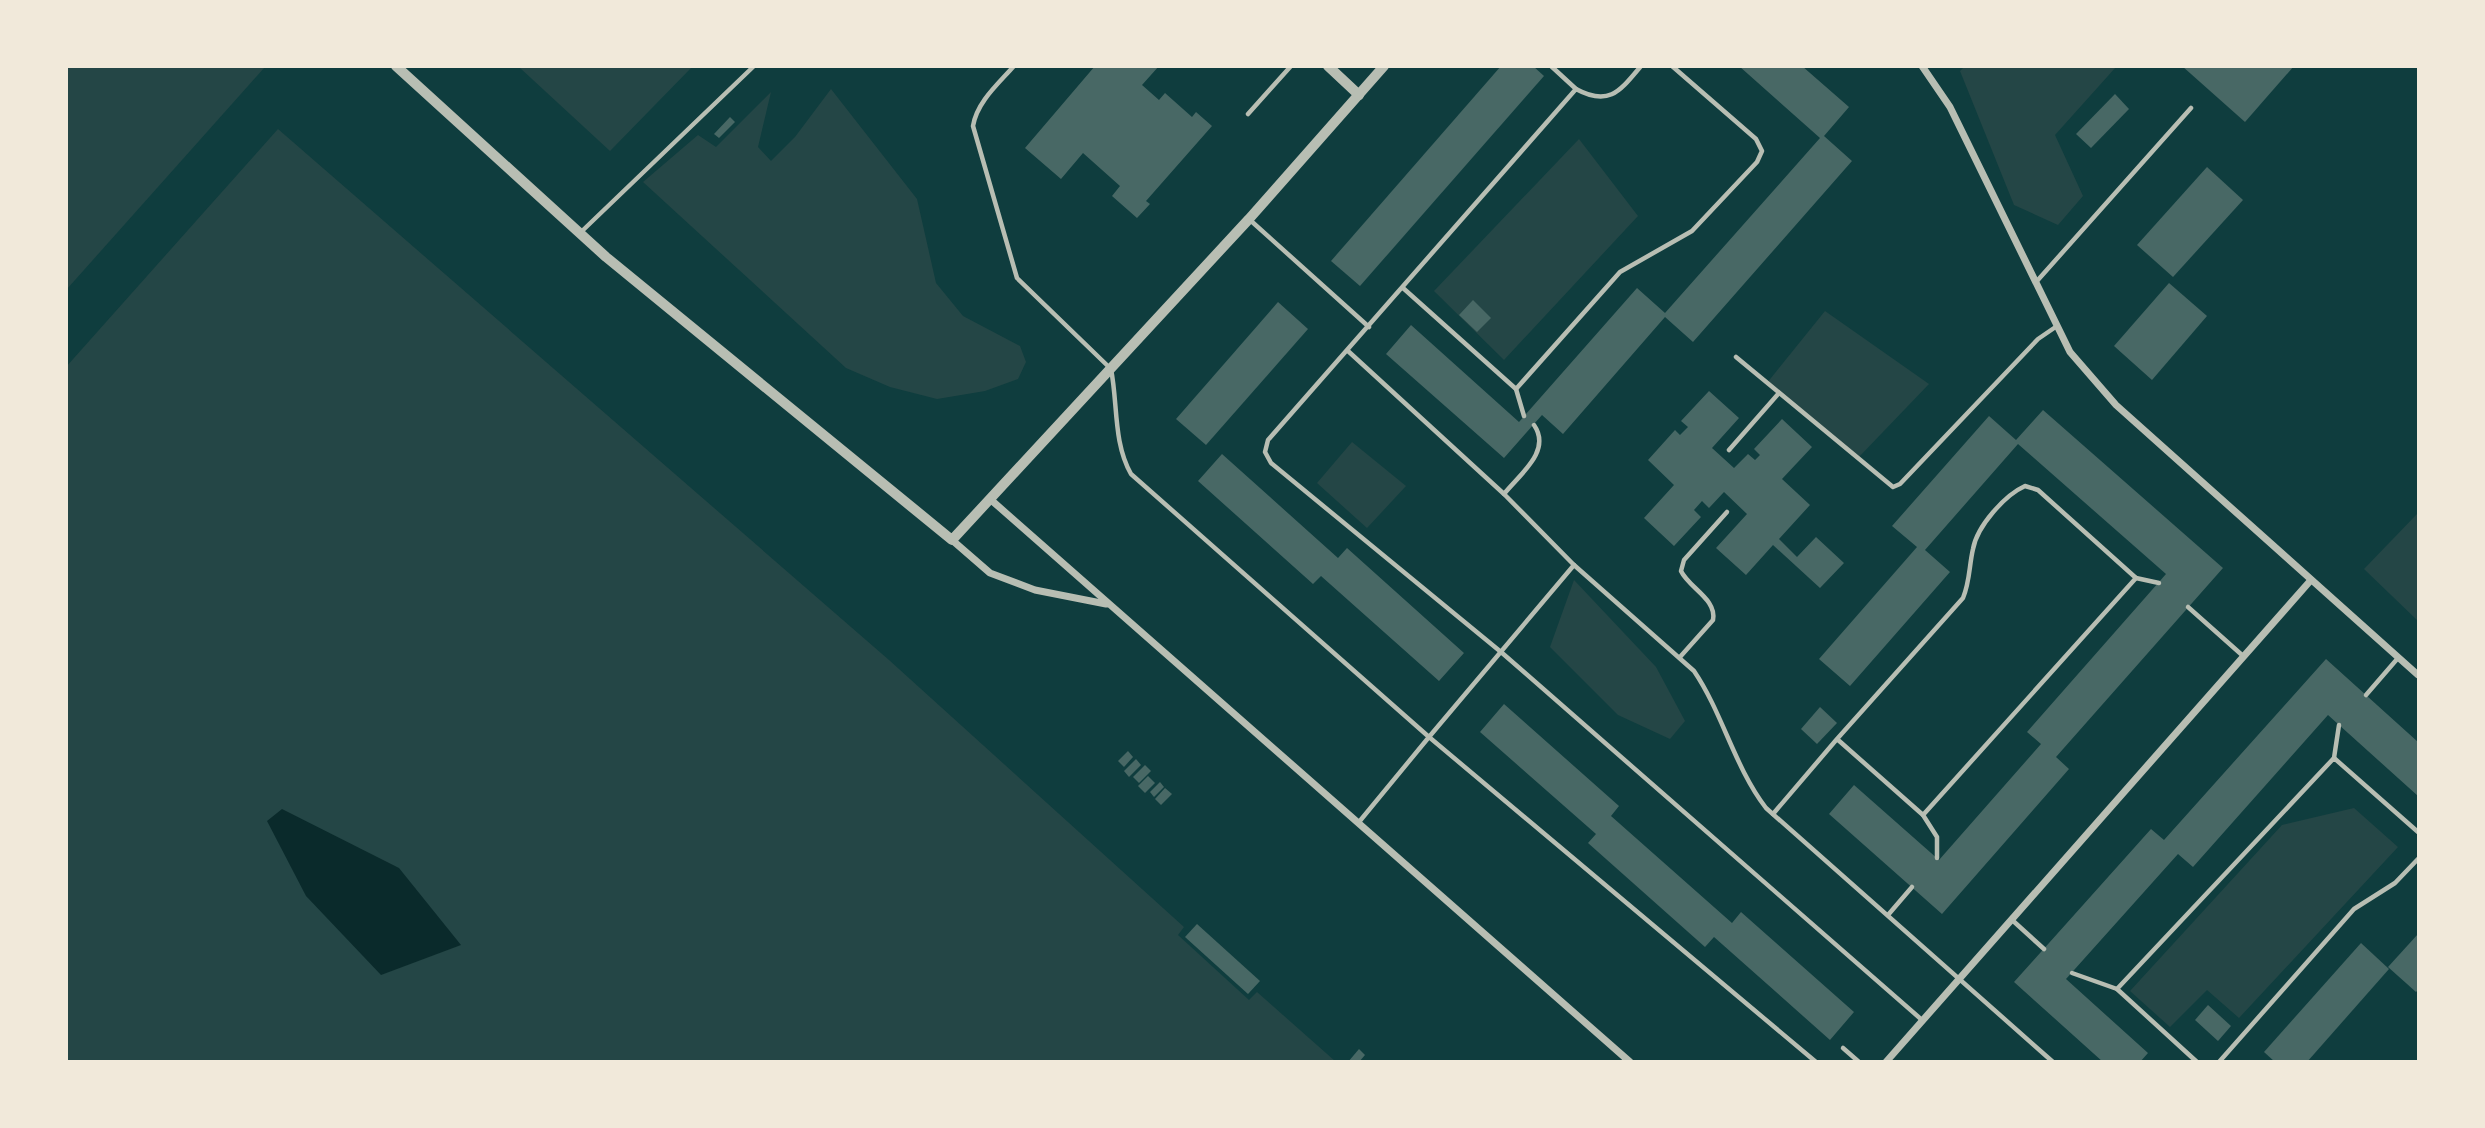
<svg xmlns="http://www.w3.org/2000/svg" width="2485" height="1128" font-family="Ubuntu,sans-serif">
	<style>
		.green { fill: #244646 }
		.water { fill: #0a2a2b }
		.building { fill: #486865 }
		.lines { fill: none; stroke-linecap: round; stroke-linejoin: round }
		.service { stroke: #b8beb3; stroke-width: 4.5 }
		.minor { stroke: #b8beb3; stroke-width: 7 }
		.tertiary { stroke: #b8beb3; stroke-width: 10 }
	</style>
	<rect width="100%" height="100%" fill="#0f3d3e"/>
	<g class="green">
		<path d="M 67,66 L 265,67 L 67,289 L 66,67 Z"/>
		<path d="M 1965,66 L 2116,67 L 2055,135 L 2083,196 L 2058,225 L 2014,205 L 1960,71 Z"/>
		<path d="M 519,67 L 692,67 L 610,151 Z"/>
		<path d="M 831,89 L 917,199 L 936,283 L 963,316 L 1020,346 L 1026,362 L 1018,379 L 985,391 L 937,399 L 890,387 L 846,368 L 643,182 L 698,135 L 716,147 L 771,92 L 758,147 L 771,161 L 795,137 Z"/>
		<path d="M 278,129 L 889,660 L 1184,927 L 1178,935 L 1249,1000 L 1257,992 L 1335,1061 L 67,1061 L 66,367 Z"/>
		<path d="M 1579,139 L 1638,216 L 1504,360 L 1434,291 Z"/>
		<path d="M 1825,311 L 1929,384 L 1858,458 L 1767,383 Z"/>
		<path d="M 1352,442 L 1406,486 L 1367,528 L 1317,483 Z"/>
		<path d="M 2418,513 L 2418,619 L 2417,620 L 2364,569 Z"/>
		<path d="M 1574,580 L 1656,667 L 1685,721 L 1670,739 L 1618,715 L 1550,647 Z"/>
		<path d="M 2354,808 L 2398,847 L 2239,1018 L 2207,990 L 2170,1027 L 2130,991 L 2282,825 Z"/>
	</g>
	<path class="water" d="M 282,809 L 399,868 L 461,945 L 381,975 L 306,896 L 267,821 Z"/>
	<g class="building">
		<path d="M 1095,66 L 1159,66 L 1142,85 L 1159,100 L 1165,93 L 1192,117 L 1196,112 L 1212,126 L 1146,201 L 1150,204 L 1137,218 L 1112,196 L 1120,186 L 1083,153 L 1061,179 L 1025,148 Z"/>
		<path d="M 1501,66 L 1533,66 L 1544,76 L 1360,286 L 1331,261 Z"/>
		<path d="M 1739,66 L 1802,66 L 1849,107 L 1824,136 L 1852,161 L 1693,342 L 1665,317 L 1563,434 L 1542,415 L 1504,458 L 1386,354 L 1411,325 L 1519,422 L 1637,288 L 1665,313 L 1820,138 Z"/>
		<path d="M 2182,66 L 2294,66 L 2245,122 Z"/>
		<path d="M 2115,94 L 2129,109 L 2091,148 L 2076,134 Z"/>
		<path d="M 730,117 L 735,122 L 719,138 L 714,134 Z"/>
		<path d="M 2207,167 L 2243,200 L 2173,277 L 2137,245 Z"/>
		<path d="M 2169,283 L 2207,316 L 2152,380 L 2114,346 Z"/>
		<path d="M 1473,300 L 1491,318 L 1477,332 L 1459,315 Z"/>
		<path d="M 1278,302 L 1308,329 L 1206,445 L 1176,419 Z"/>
		<path d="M 1709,391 L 1739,418 L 1712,448 L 1734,468 L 1748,454 L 1755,460 L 1760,455 L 1754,449 L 1782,419 L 1812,447 L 1782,479 L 1810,505 L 1779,539 L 1797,557 L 1816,537 L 1844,563 L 1820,588 L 1773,545 L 1746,575 L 1716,548 L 1747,514 L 1724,492 L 1709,508 L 1702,501 L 1694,510 L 1701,517 L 1674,546 L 1644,518 L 1674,485 L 1648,460 L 1675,430 L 1680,435 L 1688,427 L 1681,421 Z"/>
		<path d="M 2043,410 L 2223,568 L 2056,757 L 2069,769 L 1942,914 L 1829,814 L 1854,785 L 1939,860 L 2041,744 L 2027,732 L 2166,574 L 2018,444 L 1925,550 L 1950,572 L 1850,686 L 1819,659 L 1917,547 L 1892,526 L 1989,416 L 2016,440 Z"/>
		<path d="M 1222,454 L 1338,558 L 1347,548 L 1464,653 L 1439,681 L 1321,576 L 1313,584 L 1198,481 Z"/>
		<path d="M 2326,659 L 2418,742 L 2418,796 L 2328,715 L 2193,867 L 2178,854 L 2066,979 L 2148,1053 L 2140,1062 L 2103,1062 L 2014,982 L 2151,829 L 2164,840 Z"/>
		<path d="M 1504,704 L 1619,806 L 1611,816 L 1732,923 L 1741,912 L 1854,1012 L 1830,1040 L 1714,937 L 1705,947 L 1588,843 L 1596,834 L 1480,732 Z"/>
		<path d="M 1820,707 L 1837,723 L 1817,744 L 1801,729 Z"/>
		<path d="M 1128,751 L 1133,757 L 1124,767 L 1118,761 Z"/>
		<path d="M 1136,759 L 1141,765 L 1129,777 L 1124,771 Z"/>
		<path d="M 1145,765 L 1151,771 L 1139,783 L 1133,777 Z"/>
		<path d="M 1148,776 L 1155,783 L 1145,793 L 1138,786 Z"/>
		<path d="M 1160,782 L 1164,787 L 1154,797 L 1150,792 Z"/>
		<path d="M 1165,788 L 1172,794 L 1161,805 L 1155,799 Z"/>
		<path d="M 1197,924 L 1260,981 L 1248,994 L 1185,937 Z"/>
		<path d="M 2418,934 L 2418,990 L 2416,992 L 2388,967 Z"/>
		<path d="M 2361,943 L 2389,969 L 2307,1062 L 2275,1062 L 2264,1052 Z"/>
		<path d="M 2208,1005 L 2231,1026 L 2218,1041 L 2195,1020 Z"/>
		<path d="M 1359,1049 L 1365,1055 L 1359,1062 L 1348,1062 Z"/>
	</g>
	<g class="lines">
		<g class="service">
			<path d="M 1014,66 C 998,84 977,102 973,126 L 1017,278 L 1111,369 C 1118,404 1113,442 1131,474 L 1429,737 L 1359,822"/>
			<path d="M 1551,66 L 1576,89"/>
			<path d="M 1641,66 C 1620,91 1609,107 1576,89 L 1268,440 L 1265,452 L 1271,463 L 1501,652 L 1922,1020"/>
			<path d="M 1248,114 L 1291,66"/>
			<path d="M 1250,220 L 1369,327"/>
			<path d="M 580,233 L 754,66"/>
			<path d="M 2037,281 L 2191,108"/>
			<path d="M 1403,288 L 1516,389 L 1620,272 L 1692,231 L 1757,162 L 1762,151 L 1756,139 L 1672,66"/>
			<path d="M 1348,351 L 1504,494 L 1574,565 L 1694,671 C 1723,714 1734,766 1766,808 L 2053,1062"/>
			<path d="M 1736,357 L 1893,487 L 1900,484 L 2038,339 L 2057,326"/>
			<path d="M 1516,389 L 1524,416"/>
			<path d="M 1729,450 L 1779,393"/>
			<path d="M 1504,494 C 1520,474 1552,451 1534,425"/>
			<path d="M 1574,565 L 1429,737 L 1816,1062"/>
			<path d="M 2136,578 L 2159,583"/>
			<path d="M 2188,607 L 2242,655"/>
			<path d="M 1680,657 L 1713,620 C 1717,599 1689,588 1681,571 L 1684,560 L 1727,512"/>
			<path d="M 2366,695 L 2398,658"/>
			<path d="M 2334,758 L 2339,725"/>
			<path d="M 1773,814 L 1837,739 L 1923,815 L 2136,578 L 2038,490 L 2025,486 C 2005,495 1977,526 1973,549 C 1969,566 1970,581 1963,598 L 1837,739"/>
			<path d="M 1923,815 L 1937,837 L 1937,858"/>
			<path d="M 1888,915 L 1912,887"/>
			<path d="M 2011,919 L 2044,949"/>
			<path d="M 2072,973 L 2117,989"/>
			<path d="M 1843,1048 L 1859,1062"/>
			<path d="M 2197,1062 L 2117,989 L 2334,758 L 2418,832"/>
			<path d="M 2219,1062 L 2354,909 L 2395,883 L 2418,859"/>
		</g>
		<g class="minor">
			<path d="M 1922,66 L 1950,107 L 2070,352 L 2116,405 L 2418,675"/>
			<path d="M 990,499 L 1630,1062"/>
			<path d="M 952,540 L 990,573 L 1035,590 L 1106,604"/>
			<path d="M 1886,1062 L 2311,580"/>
		</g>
		<g class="tertiary">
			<path d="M 396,66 L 606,257 L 952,540 L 1249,219 L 1384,66"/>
			<path d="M 1328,66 L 1359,95"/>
		</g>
	</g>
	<rect width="2485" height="1128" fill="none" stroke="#f1e9da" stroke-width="136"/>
</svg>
